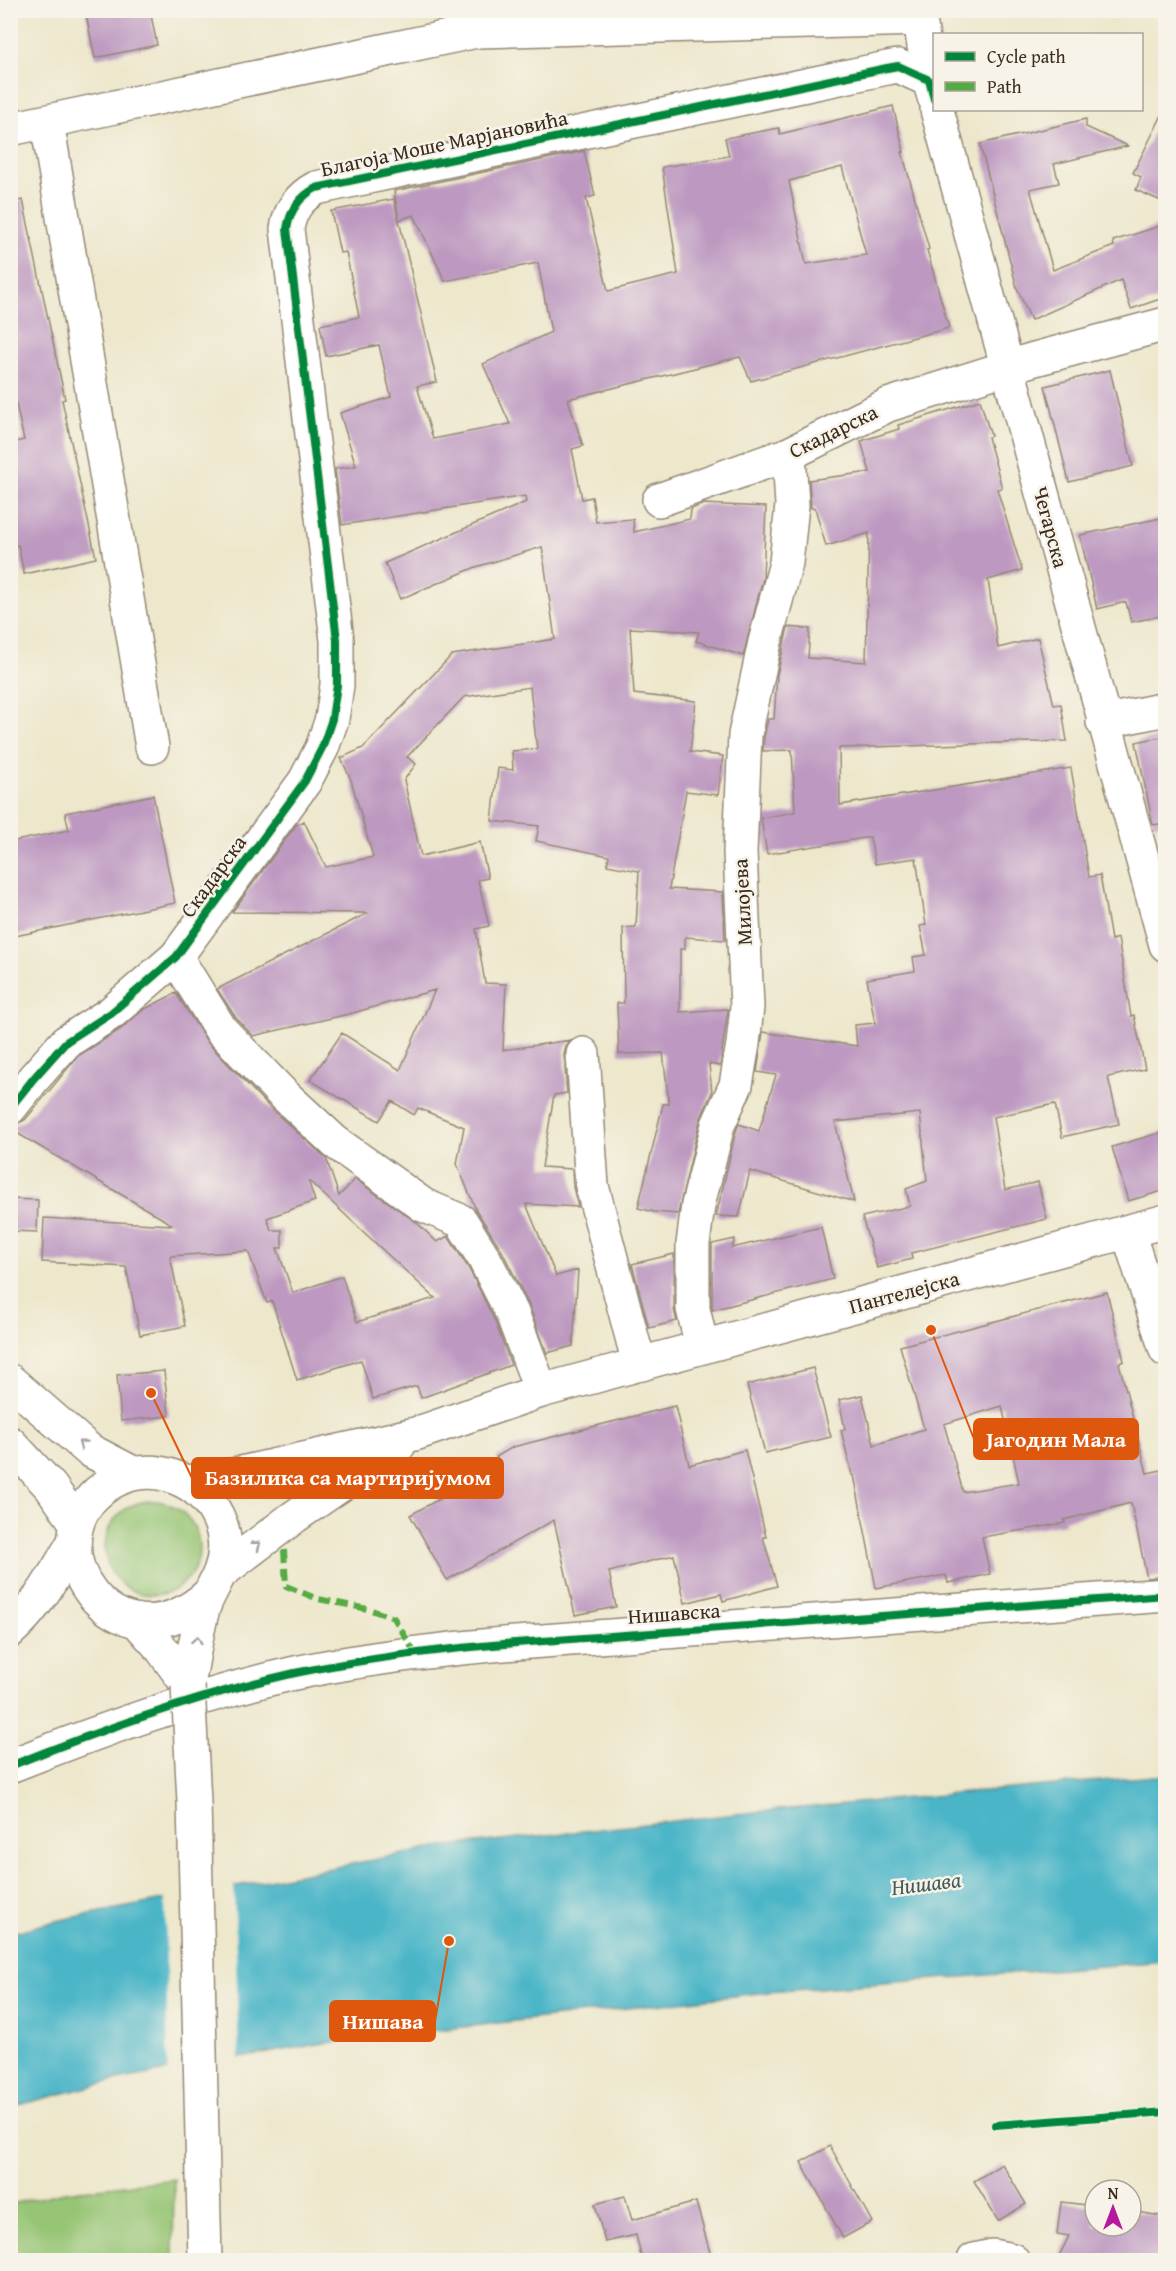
<svg xmlns="http://www.w3.org/2000/svg" width="1176" height="2271" font-family="'Gentium Book Plus',serif">
	<style>
		.green { fill: #96c574; stroke: #687849; stroke-width: 1.5 }
		.water { fill: #4ab5c7; stroke: #427072; stroke-width: 1.5 }
		.pier { fill: #ede7cc }
		.building { fill: #bd99c1; fill-rule: evenodd }
		.lines { fill: none; stroke-linecap: round; stroke-linejoin: round }
		.minor-casing { stroke: #948875; stroke-width: 36 }
		.major-casing { stroke: #948875; stroke-width: 36 }
		.minor { stroke: #fff; stroke-width: 33 }
		.major { stroke: #fff; stroke-width: 33 }
		.major-bridge-casing { stroke: #948875; stroke-width: 36; stroke-linecap: butt }
		.major-bridge { stroke: #fff; stroke-width: 33 }
		.quiet { stroke: #55ab43; stroke-width: 6; stroke-dasharray: 12 6; stroke-linecap: butt }
		.cycleway-casing { stroke: #f7f3e8; stroke-width: 11 }
		.cycleway { stroke: #00873e; stroke-width: 8 }
		.oneway { stroke: #a79f9a }
		.labels { text-anchor: middle; dominant-baseline: central; stroke-width: 5; stroke-linejoin: round; paint-order: stroke }
		.street-label { font-size: 21px; fill: #3b2a1e; stroke: #f7f3e8 }
		.water-label { font-size: 22px; font-style: italic; fill: #405b59; stroke: #f7f3e8 }
		.leader { fill: none; stroke: #df570d; stroke-width: 2 }
		.callout-dot { fill: #df570d; stroke: #f7f3e8; stroke-width: 2 }
		.callout { fill: #df570d; stroke: #df570d; stroke-width: 2 }
		.callout-label { font-size: 22px; text-anchor: middle; font-weight: bold; fill: #fff }
	</style>
	<rect width="100%" height="100%" fill="#f7f3e8"/>
	<filter id="ink" filterUnits="userSpaceOnUse"><feTurbulence type="fractalNoise" baseFrequency=".0167" numOctaves="2"/><feDisplacementMap in="SourceGraphic" scale="12" xChannelSelector="R" yChannelSelector="G"/><feConvolveMatrix kernelMatrix="1 2 1 2 8 2 1 2 1" color-interpolation-filters="sRGB"/></filter>
	<filter id="wash" filterUnits="userSpaceOnUse"><feTurbulence type="fractalNoise" baseFrequency=".008" numOctaves="4" result="noise"/><feDisplacementMap in="SourceGraphic" scale="24" xChannelSelector="R" yChannelSelector="G"/><feGaussianBlur stdDeviation="1.35" result="paint"/><feColorMatrix in="noise" values="0 0 0 0 0 0 0 0 0 0 0 0 0 0 0 0 0 1.4 0 .05"/><feComposite in="paint" operator="in"/></filter>
	<g filter="url(#wash)">
		<rect width="100%" height="100%" fill="#ede7cc"/>
		<g class="green">
			<circle cx="152" cy="1548" r="47"/>
			<path d="M 174,2179 L 173,2260 L 11,2260 L 11,2204 L 65,2192 Z"/>
		</g>
		<path class="water" d="M 1165,1775 L 1165,1961 L 768,1992 L 324,2043 L 111,2081 L 11,2107 L 11,1933 L 60,1920 L 440,1847 L 746,1813 Z"/>
		<path class="pier" d="M 234,1885 L 239,2062 L 168,2074 L 165,1898 Z"/>
		<g id="blocks">
			<g class="building">
				<path d="M 85,10 L 150,10 L 157,45 L 95,58 Z"/>
				<path d="M 893,106 L 904,152 L 902,152 L 929,249 L 927,250 L 949,328 L 751,381 L 740,357 L 568,399 L 583,446 L 572,449 L 582,499 L 592,497 L 596,522 L 633,519 L 634,532 L 690,519 L 691,509 L 704,504 L 766,507 L 763,578 L 743,656 L 696,641 L 699,632 L 630,628 L 634,694 L 696,701 L 690,752 L 723,756 L 718,795 L 686,791 L 669,889 L 723,892 L 725,940 L 685,937 L 685,949 L 680,949 L 680,1012 L 728,1009 L 720,1066 L 709,1064 L 712,1092 L 700,1120 L 678,1214 L 654,1212 L 638,1208 L 663,1104 L 669,1104 L 663,1053 L 619,1054 L 617,1003 L 624,1003 L 623,928 L 636,927 L 639,871 L 607,865 L 609,856 L 536,841 L 539,826 L 492,821 L 498,768 L 513,770 L 512,751 L 537,749 L 530,687 L 464,697 L 407,757 L 416,764 L 404,780 L 421,856 L 480,842 L 488,878 L 478,880 L 489,926 L 476,929 L 485,983 L 506,984 L 503,1050 L 571,1040 L 566,1046 L 564,1055 L 567,1093 L 554,1095 L 542,1167 L 572,1169 L 573,1187 L 578,1207 L 526,1204 L 556,1276 L 578,1270 L 573,1346 L 547,1353 L 529,1305 L 501,1249 L 476,1210 L 457,1164 L 464,1127 L 418,1108 L 414,1115 L 392,1101 L 379,1121 L 310,1080 L 342,1033 L 400,1070 L 435,990 L 349,1014 L 253,1036 L 236,1018 L 217,989 L 368,913 L 232,912 L 296,825 L 304,821 L 326,867 L 373,857 L 351,780 L 341,758 L 363,748 L 452,655 L 555,639 L 542,547 L 476,567 L 400,599 L 385,563 L 526,502 L 525,496 L 342,525 L 335,469 L 356,466 L 340,413 L 391,397 L 379,345 L 326,356 L 320,325 L 359,317 L 346,252 L 340,253 L 331,211 L 394,199 L 437,382 L 417,386 L 433,439 L 510,424 L 483,364 L 551,332 L 538,263 L 445,281 L 414,215 L 399,220 L 394,191 L 584,151 L 595,196 L 586,198 L 608,291 L 678,274 L 662,167 L 729,156 L 725,138 L 779,128 L 780,134 ZM 842,167 L 866,255 L 806,264 L 789,181 Z"/>
				<path d="M 1166,107 L 1166,203 L 1136,190 L 1141,177 L 1133,173 Z"/>
				<path d="M 1086,119 L 1086,127 L 1128,146 L 1054,164 L 1059,183 L 1030,189 L 1053,270 L 1114,246 L 1113,241 L 1166,224 L 1166,297 L 1131,309 L 1121,280 L 1031,320 L 1017,288 L 980,144 Z"/>
				<path d="M 23,200 L 65,399 L 62,400 L 96,558 L 24,574 L 18,545 L 10,547 L 10,443 L 24,440 L 10,377 L 10,202 Z"/>
				<path d="M 1110,370 L 1133,466 L 1069,482 L 1045,386 Z"/>
				<path d="M 980,400 L 991,436 L 988,437 L 1002,488 L 997,489 L 1022,570 L 988,580 L 998,648 L 1038,638 L 1054,705 L 1061,704 L 1067,741 L 839,748 L 840,805 L 1071,768 L 1089,877 L 1100,875 L 1111,940 L 1118,938 L 1131,1016 L 1134,1015 L 1145,1069 L 1108,1077 L 1119,1124 L 1062,1137 L 1055,1104 L 993,1117 L 1005,1190 L 1038,1182 L 1047,1219 L 911,1253 L 912,1259 L 877,1268 L 862,1217 L 910,1206 L 906,1189 L 927,1181 L 920,1113 L 835,1122 L 854,1202 L 750,1171 L 739,1217 L 716,1216 L 736,1131 L 739,1124 L 759,1131 L 776,1075 L 757,1072 L 763,1032 L 857,1046 L 855,1025 L 875,1023 L 867,979 L 915,971 L 913,957 L 926,955 L 920,926 L 926,925 L 916,858 L 875,864 L 870,837 L 767,854 L 761,818 L 795,812 L 792,750 L 763,751 L 764,737 L 768,719 L 774,719 L 777,675 L 788,627 L 810,629 L 808,658 L 866,662 L 869,533 L 826,546 L 815,508 L 811,508 L 809,480 L 870,472 L 861,441 L 899,429 L 898,425 Z"/>
				<path d="M 1166,517 L 1166,615 L 1131,622 L 1126,602 L 1097,609 L 1080,535 Z"/>
				<path d="M 1166,736 L 1166,823 L 1153,825 L 1136,742 Z"/>
				<path d="M 153,795 L 175,903 L 10,937 L 10,842 L 69,830 L 65,813 Z"/>
				<path d="M 176,993 L 208,1043 L 269,1107 L 326,1158 L 339,1196 L 355,1179 L 416,1222 L 437,1242 L 448,1236 L 468,1267 L 495,1321 L 511,1365 L 421,1398 L 417,1386 L 373,1399 L 361,1360 L 297,1380 L 272,1301 L 267,1303 L 248,1251 L 170,1256 L 185,1326 L 140,1335 L 126,1267 L 42,1262 L 44,1218 L 173,1225 L 10,1129 L 10,1127 L 25,1120 L 78,1056 L 121,1029 L 143,1010 ZM 308,1180 L 384,1251 L 435,1298 L 357,1322 L 342,1276 L 293,1293 L 277,1248 L 282,1248 L 282,1230 L 271,1230 L 267,1218 L 315,1201 Z"/>
				<path d="M 1166,1131 L 1166,1190 L 1128,1201 L 1112,1147 Z"/>
				<path d="M 10,1199 L 38,1200 L 37,1232 L 10,1231 Z"/>
				<path d="M 821,1227 L 833,1279 L 712,1310 L 712,1244 L 735,1239 L 732,1248 Z"/>
				<path d="M 674,1254 L 674,1309 L 677,1321 L 649,1328 L 632,1264 Z"/>
				<path d="M 1107,1292 L 1124,1361 L 1119,1363 L 1147,1473 L 1166,1469 L 1166,1576 L 1147,1578 L 1131,1503 L 1064,1520 L 1065,1523 L 982,1537 L 990,1574 L 948,1583 L 946,1575 L 876,1588 L 854,1475 L 852,1475 L 841,1430 L 845,1429 L 839,1400 L 862,1395 L 874,1445 L 924,1429 L 900,1346 ZM 1002,1406 L 1019,1483 L 963,1492 L 944,1424 Z"/>
				<path d="M 813,1368 L 831,1437 L 765,1453 L 747,1385 Z"/>
				<path d="M 164,1371 L 169,1416 L 121,1421 L 117,1375 Z"/>
				<path d="M 675,1406 L 689,1465 L 745,1450 L 766,1537 L 763,1537 L 777,1586 L 723,1601 L 721,1594 L 685,1603 L 674,1555 L 609,1572 L 616,1607 L 575,1615 L 554,1520 L 447,1580 L 410,1515 L 501,1465 L 496,1457 L 513,1447 Z"/>
				<path d="M 830,2146 L 872,2222 L 843,2238 L 801,2162 Z"/>
				<path d="M 1002,2164 L 1026,2204 L 998,2221 L 974,2181 Z"/>
				<path d="M 625,2196 L 632,2220 L 696,2202 L 712,2260 L 642,2260 L 636,2235 L 605,2242 L 595,2204 Z"/>
				<path d="M 1061,2202 L 1095,2206 L 1095,2226 L 1131,2226 L 1131,2211 L 1166,2217 L 1166,2260 L 1057,2260 L 1069,2236 L 1057,2234 Z"/>
			</g>
		</g>
	</g>
	<g filter="url(#ink)">
		<use href="#blocks" fill-opacity="0" stroke="#948875" stroke-width="1.5"/>
		<g class="lines">
			<g class="minor-casing">
				<g id="minor">
					<path d="M 473,10 L 477,31 L 920,19 L 919,10"/>
					<path d="M 920,19 L 929,80 L 934,97"/>
					<path d="M 937,110 L 1166,945"/>
					<path d="M 47,122 L 152,747"/>
					<path d="M 10,129 L 477,31"/>
					<path d="M 659,500 L 789,454 L 888,405 L 1031,360 L 1166,324"/>
					<path d="M 1103,722 L 1166,709"/>
					<path d="M 176,957 L 221,1030 L 282,1093 L 335,1142 L 423,1205 L 461,1221 L 484,1258 L 512,1313 L 541,1391"/>
					<path d="M 583,1054 L 592,1186 L 634,1345 L 642,1364"/>
					<path d="M 10,1108 L 34,1078 L 66,1042 L 111,1013 L 176,957 L 305,781 L 322,748 L 332,719 L 337,685 L 337,640 L 287,229 C 290,210 299,197 316,188 L 887,68 L 898,66 L 929,80"/>
					<path d="M 1128,1232 L 1166,1350"/>
					<path d="M 702,1347 L 693,1309 L 693,1244 L 698,1205 L 718,1125 L 736,1085 L 743,1044 L 747,1007 L 740,852 L 745,735 L 765,642 L 786,563 L 792,505 L 789,454"/>
					<path d="M 10,1631 C 38,1606 55,1574 74,1542"/>
					<path d="M 10,1766 C 103,1729 198,1695 295,1673 C 368,1658 442,1649 516,1643 L 1166,1595"/>
					<path d="M 974,2260 L 992,2256 L 1012,2260"/>
				</g>
			</g>
			<g class="major-casing">
				<g id="major">
					<path d="M 10,1381 L 89,1450 L 133,1473"/>
					<path d="M 10,1443 L 51,1487 L 77,1524"/>
					<path d="M 187,1482 L 232,1475 L 415,1434 L 541,1391 L 1166,1221"/>
					<path d="M 220,1573 L 294,1517 L 399,1445"/>
					<path d="M 137,1621 L 161,1648 L 188,1685"/>
					<path d="M 188,1685 C 193,1660 196,1634 203,1609 C 207,1596 215,1585 220,1572 C 235,1533 212,1491 174,1477 C 151,1468 126,1472 106,1486 C 25,1541 114,1679 208,1595"/>
				</g>
			</g>
			<use href="#minor" class="minor"/>
			<use href="#major" class="major"/>
			<g class="major-bridge-casing">
				<path id="major-bridge" d="M 188,1685 L 194,1802 L 205,2260"/>
			</g>
			<use href="#major-bridge" class="major-bridge"/>
			<path class="quiet" d="M 284,1550 L 286,1586 L 318,1599 L 368,1609 L 394,1618 L 415,1653"/>
			<g class="cycleway-casing">
				<g id="cycleway">
					<path d="M 10,1108 L 34,1078 L 66,1042 L 111,1013 L 176,957 L 305,781 L 322,748 L 332,719 L 337,685 L 337,640 L 287,229 C 290,210 299,197 316,188 L 887,68 L 898,66 L 929,80 L 934,99"/>
					<path d="M 10,1766 C 103,1729 198,1695 295,1673 C 368,1658 442,1649 516,1643 L 1166,1595"/>
					<path d="M 995,2125 L 1166,2112"/>
				</g>
			</g>
			<use href="#cycleway" class="cycleway"/>
		</g>
		<defs><path id="oneway-chevron" d="M-2-3.5L2.5 0L-2 3.5" fill="none" stroke-width="1.6" stroke-linecap="round" stroke-linejoin="round" transform="scale(1.5)"/></defs>
		<g class="oneway">
			<use href="#oneway-chevron" transform="translate(82 1444) rotate(-143)"/>
			<use href="#oneway-chevron" transform="translate(257 1545) rotate(-38)"/>
			<use href="#oneway-chevron" transform="translate(197 1640) rotate(-80)"/>
		</g>
	</g>
	<g class="labels">
		<g class="street-label">
			<text transform="translate(444 143) rotate(-12)">Благоја Моше Марјановића</text>
			<text transform="translate(833 431) rotate(-26)">Скадарска</text>
			<text transform="translate(1051 527) rotate(75)">Чегарска</text>
			<text transform="translate(213 876) rotate(-54)">Скадарска</text>
			<text transform="translate(742 902) rotate(-93)">Милојева</text>
			<text transform="translate(904 1292) rotate(-15)">Пантелејска</text>
			<text transform="translate(674 1613) rotate(-4)">Нишавска</text>
		</g>
		<g class="water-label">
			<text transform="translate(926 1883) rotate(-7)">Нишава</text>
		</g>
	</g>
	<path class="leader" d="M931 1330L974 1439M151 1393L192 1478M449 1941L435 2021"/>
	<g class="callout-dot">
		<circle cx="931" cy="1330" r="6"/>
		<circle cx="151" cy="1393" r="6"/>
		<circle cx="449" cy="1941" r="6"/>
	</g>
	<g class="callout">
		<rect x="974" y="1419" width="164" height="40" rx="6"/>
		<rect x="192" y="1458" width="311" height="40" rx="6"/>
		<rect x="330" y="2001" width="105" height="40" rx="6"/>
	</g>
	<g class="callout-label">
		<text x="1056" y="1447">Јагодин Мала</text>
		<text x="348" y="1485">Базилика са мартиријумом</text>
		<text x="383" y="2029">Нишава</text>
	</g>
	<rect width="1176" height="2271" fill="none" stroke="#f7f3e8" stroke-width="36"/>
	<rect x="933" y="33" width="210" height="78" fill="#f7f3e8" stroke="#aca397" stroke-width="1.5"/>
	<rect x="945" y="52" width="30" height="9" fill="#00873e" stroke="#aca397" stroke-width="1.5"/>
	<text x="987" y="63" font-size="18" fill="#3b2a1e">Cycle path</text>
	<rect x="945" y="82" width="30" height="9" fill="#55ab43" stroke="#aca397" stroke-width="1.5"/>
	<text x="987" y="93" font-size="18" fill="#3b2a1e">Path</text>
	<g transform="translate(1113 2208)"><circle r="28" fill="#f7f3e8" stroke="#aca397" stroke-width="1.5"/>
	<path d="M0-4.5L10 22L0 15L-10 22Z" fill="#b5179e"/>
	<text y="-9" font-size="16" font-weight="bold" text-anchor="middle" fill="#3b2a1e">N</text>
	</g>
</svg>
